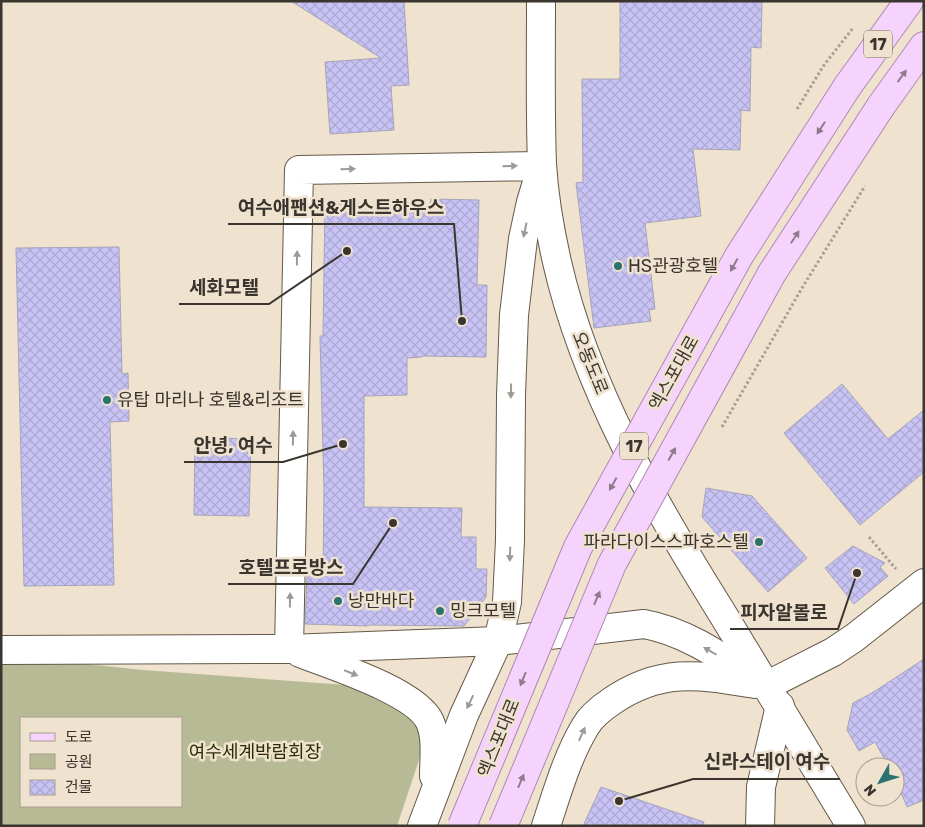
<svg xmlns="http://www.w3.org/2000/svg" width="925" height="827" font-family="Rubik,'Noto Sans KR',sans-serif">
	<style>
		.green { fill: #b6ba95; fill-rule: evenodd }
		.building { fill: url(#building-cross-hatch); stroke: #a6a4b8 }
		.lines { fill: none; stroke-linecap: round; stroke-linejoin: round }
		.minor-casing { stroke: #645949; stroke-width: 30 }
		.major-casing { stroke: #af89b3; stroke-width: 30 }
		.path { stroke: #a99f91; stroke-width: 3; stroke-dasharray: 2.5 2.5; stroke-linecap: butt }
		.minor { stroke: #fff; stroke-width: 28 }
		.major { stroke: #f5d3fc; stroke-width: 28 }
		.major-bridge-casing { stroke: #af89b3; stroke-width: 30; stroke-linecap: butt }
		.major-bridge { stroke: #f5d3fc; stroke-width: 28 }
		.oneway { fill: #8e7c8b }
		.oneway2 { fill: #9c9a96 }
		.poi-dot { fill: #2a736e; stroke: #efe2cf; stroke-width: 2 }
		.labels { text-anchor: middle; dominant-baseline: central; stroke-width: 5; stroke-linejoin: round; paint-order: stroke }
		.shield { fill: #efe2cf; stroke: #70695e; stroke-width: 1 }
		.shield-label { font-size: 16px; font-weight: bold; fill: #3a352e }
		.poi-label { font-size: 18px; fill: #3a352e; stroke: #efe2cf; text-anchor: start }
		.street-label { font-size: 18px; fill: #3a352e; stroke: #efe2cf }
		.park-label { font-size: 18px; fill: #2b2d04; stroke: #efe2cf }
		.leader { fill: none; stroke: #3a352e; stroke-width: 2 }
		.callout-dot { fill: #3a352e; stroke: #efe2cf; stroke-width: 2 }
		.callout-label { font-size: 19px; text-anchor: middle; font-weight: bold; fill: #3a352e; stroke: #efe2cf; stroke-width: 5; stroke-linejoin: round; paint-order: stroke }
	</style>
	<defs>
		<pattern id="building-cross-hatch" width="8" height="8" patternUnits="userSpaceOnUse" patternTransform="scale(1.25)"><rect width="8" height="8" fill="#c8c3f5"/><path d="M0 0l8 8M0 8l8-8" fill="none" stroke="#ada8d2"/></pattern>
	</defs>
	<rect width="100%" height="100%" fill="#efe2cf"/>
	<path class="green" d="M 1,655 L 143,670 L 346,685 L 362,688 L 413,713 L 426,739 L 397,826 L 1,826 ZM 21,718 L 181,718 L 181,806 L 21,806 Z"/>
	<g class="building">
		<path d="M 291,1 L 404,1 L 409,85 L 391,86 L 394,130 L 330,134 L 325,62 L 381,58 Z"/>
		<path d="M 620,1 L 762,1 L 761,48 L 751,47 L 750,111 L 741,110 L 740,150 L 693,149 L 701,216 L 645,223 L 655,309 L 649,310 L 651,321 L 594,328 L 576,183 L 583,182 L 582,79 L 620,79 Z"/>
		<path d="M 431,199 L 479,200 L 477,285 L 487,285 L 486,357 L 422,356 L 422,357 L 407,358 L 407,395 L 364,396 L 364,507 L 462,508 L 461,537 L 476,537 L 476,569 L 487,569 L 486,597 L 464,626 L 369,625 L 368,626 L 305,624 L 307,576 L 323,576 L 324,489 L 320,336 L 323,336 L 325,204 L 430,205 Z"/>
		<path d="M 119,247 L 122,374 L 128,373 L 129,421 L 110,422 L 114,585 L 24,586 L 16,248 Z"/>
		<path d="M 842,384 L 888,439 L 924,410 L 924,472 L 860,525 L 784,433 Z"/>
		<path d="M 195,437 L 251,439 L 249,516 L 194,515 Z"/>
		<path d="M 706,488 L 752,496 L 807,558 L 768,592 L 702,517 Z"/>
		<path d="M 853,546 L 885,563 L 880,567 L 888,576 L 854,604 L 825,568 Z"/>
		<path d="M 924,659 L 924,800 L 907,807 L 895,778 L 895,767 L 890,767 L 887,759 L 885,760 L 875,742 L 859,751 L 847,730 L 853,703 L 872,693 Z"/>
		<path d="M 601,787 L 704,822 L 703,826 L 583,826 Z"/>
	</g>
	<g class="lines">
		<g class="minor-casing">
			<g id="minor">
				<path d="M 541,1 C 541,55 540,110 542,164 C 544,197 550,231 557,262 C 586,389 654,504 722,613 C 765,684 808,754 851,826"/>
				<path d="M 289,649 L 299,170 L 542,166 L 531,202 L 523,239 L 514,315 L 511,395 L 510,540 L 507,602 L 498,641 L 464,715 L 422,826"/>
				<path d="M 1,650 L 289,649 L 498,641 L 644,624 C 688,632 724,659 761,683"/>
				<path d="M 300,653 C 331,665 417,692 430,722 C 437,738 434,759 434,776"/>
				<path d="M 766,686 L 833,652 L 854,638 L 924,583"/>
				<path d="M 546,826 C 557,793 567,757 585,727 C 591,716 603,707 612,701 C 662,667 700,675 755,684"/>
				<path d="M 760,826 L 761,787 L 780,706"/>
			</g>
		</g>
		<g class="major-casing">
			<g id="major">
				<path d="M 847,87 L 909,1"/>
				<path d="M 881,106 L 924,46"/>
			</g>
		</g>
		<g class="path">
			<path d="M 797,109 L 824,65 L 853,28"/>
			<path d="M 722,427 L 802,288 L 865,186"/>
			<path d="M 869,537 L 896,569"/>
		</g>
		<use href="#minor" class="minor"/>
		<use href="#major" class="major"/>
		<g class="major-bridge-casing">
			<g id="major-bridge">
				<path d="M 462,826 L 578,547 L 739,256 L 847,87"/>
				<path d="M 503,826 L 612,564 L 772,273 L 881,106"/>
			</g>
		</g>
		<use href="#major-bridge" class="major-bridge"/>
	</g>
	<defs><path id="oneway-solid" d="M-6-.8H1V-3.2L6.5 0L1 3.2V.8H-6Z" transform="scale(1.25)"/></defs>
	<g class="oneway">
		<use href="#oneway-solid" transform="translate(902 76) rotate(-54)"/>
		<use href="#oneway-solid" transform="translate(821 128) rotate(123)"/>
		<use href="#oneway-solid" transform="translate(795 237) rotate(-57)"/>
		<use href="#oneway-solid" transform="translate(734 265) rotate(119)"/>
		<use href="#oneway-solid" transform="translate(672 454) rotate(-61)"/>
		<use href="#oneway-solid" transform="translate(613 484) rotate(119)"/>
		<use href="#oneway-solid" transform="translate(597 598) rotate(-67)"/>
		<use href="#oneway-solid" transform="translate(523 679) rotate(112)"/>
		<use href="#oneway-solid" transform="translate(521 781) rotate(-67)"/>
	</g>
	<g class="oneway2">
		<use href="#oneway-solid" transform="translate(510 166) rotate(-1)"/>
		<use href="#oneway-solid" transform="translate(348 169) rotate(-1)"/>
		<use href="#oneway-solid" transform="translate(525 230) rotate(102)"/>
		<use href="#oneway-solid" transform="translate(297 258) rotate(-89)"/>
		<use href="#oneway-solid" transform="translate(511 391) rotate(91)"/>
		<use href="#oneway-solid" transform="translate(293 438) rotate(-89)"/>
		<use href="#oneway-solid" transform="translate(510 554) rotate(92)"/>
		<use href="#oneway-solid" transform="translate(290 600) rotate(-89)"/>
		<use href="#oneway-solid" transform="translate(710 651) rotate(-150)"/>
		<use href="#oneway-solid" transform="translate(351 673) rotate(22)"/>
		<use href="#oneway-solid" transform="translate(470 702) rotate(115)"/>
		<use href="#oneway-solid" transform="translate(582 734) rotate(-66)"/>
	</g>
	<g class="poi-dot">
		<circle cx="618" cy="266" r="5"/>
		<circle cx="107" cy="400" r="5"/>
		<circle cx="759" cy="542" r="5"/>
		<circle cx="338" cy="601" r="5"/>
		<circle cx="440" cy="611" r="5"/>
	</g>
	<g class="labels">
		<g class="shield">
			<rect x="864" y="30.5" width="28" height="27" rx="4"/>
			<rect x="620" y="432.5" width="28" height="27" rx="4"/>
		</g>
		<g class="shield-label">
			<text x="878" y="44">17</text>
			<text x="634" y="446">17</text>
		</g>
		<g class="poi-label">
			<text x="628" y="266">HS관광호텔</text>
			<text x="117" y="400">유탑 마리나 호텔&amp;리조트</text>
			<text x="749" y="542" text-anchor="end">파라다이스스파호스텔</text>
			<text x="348" y="601">낭만바다</text>
			<text x="450" y="611">밍크모텔</text>
		</g>
		<g class="street-label">
			<text transform="translate(590 363) rotate(68)">오동도로</text>
			<text transform="translate(674 373) rotate(-61)">엑스포대로</text>
			<text transform="translate(499 738) rotate(-68)">엑스포대로</text>
		</g>
		<g class="park-label">
			<text x="255" y="752">여수세계박람회장</text>
		</g>
	</g>
	<path class="leader" d="M462 321L454 224H228M347 251L269 304H179M343 444L283 462H184M393 523L353 584H228M857 573L838 629H730M619 801L693 779H840"/>
	<g class="callout-dot">
		<circle cx="462" cy="321" r="5"/>
		<circle cx="347" cy="251" r="5"/>
		<circle cx="343" cy="444" r="5"/>
		<circle cx="393" cy="523" r="5"/>
		<circle cx="857" cy="573" r="5"/>
		<circle cx="619" cy="801" r="5"/>
	</g>
	<g class="callout-label">
		<text x="341" y="214">여수애팬션&amp;게스트하우스</text>
		<text x="224" y="294">세화모텔</text>
		<text x="233" y="452">안녕, 여수</text>
		<text x="291" y="574">호텔프로방스</text>
		<text x="784" y="619">피자알볼로</text>
		<text x="767" y="768">신라스테이 여수</text>
	</g>
	<rect width="925" height="827" fill="none" stroke="#3a352e" stroke-width="5"/>
	<rect x="20" y="717" width="162" height="90" fill="#efe2cf" stroke="#a79d8f"/>
	<rect x="30" y="733" width="25" height="8" fill="#f5d3fc" stroke="#a79d8f"/>
	<text x="65" y="742" font-size="15" fill="#3a352e">도로</text>
	<rect x="30" y="754" width="25" height="15" fill="#b6ba95" stroke="#a79d8f"/>
	<text x="65" y="767" font-size="15" fill="#3a352e">공원</text>
	<rect x="30" y="780" width="25" height="15" fill="url(#building-cross-hatch)" stroke="#a79d8f"/>
	<text x="65" y="792" font-size="15" fill="#3a352e">건물</text>
	<g transform="translate(880 782) rotate(231)"><circle r="24" fill="#efe2cf" stroke="#a79d8f"/>
	<path d="M0-4L9 19L0 12L-9 19Z" fill="#2a736e"/>
	<text y="-8" font-size="14" font-weight="bold" text-anchor="middle" fill="#3a352e">N</text>
	</g>
</svg>
